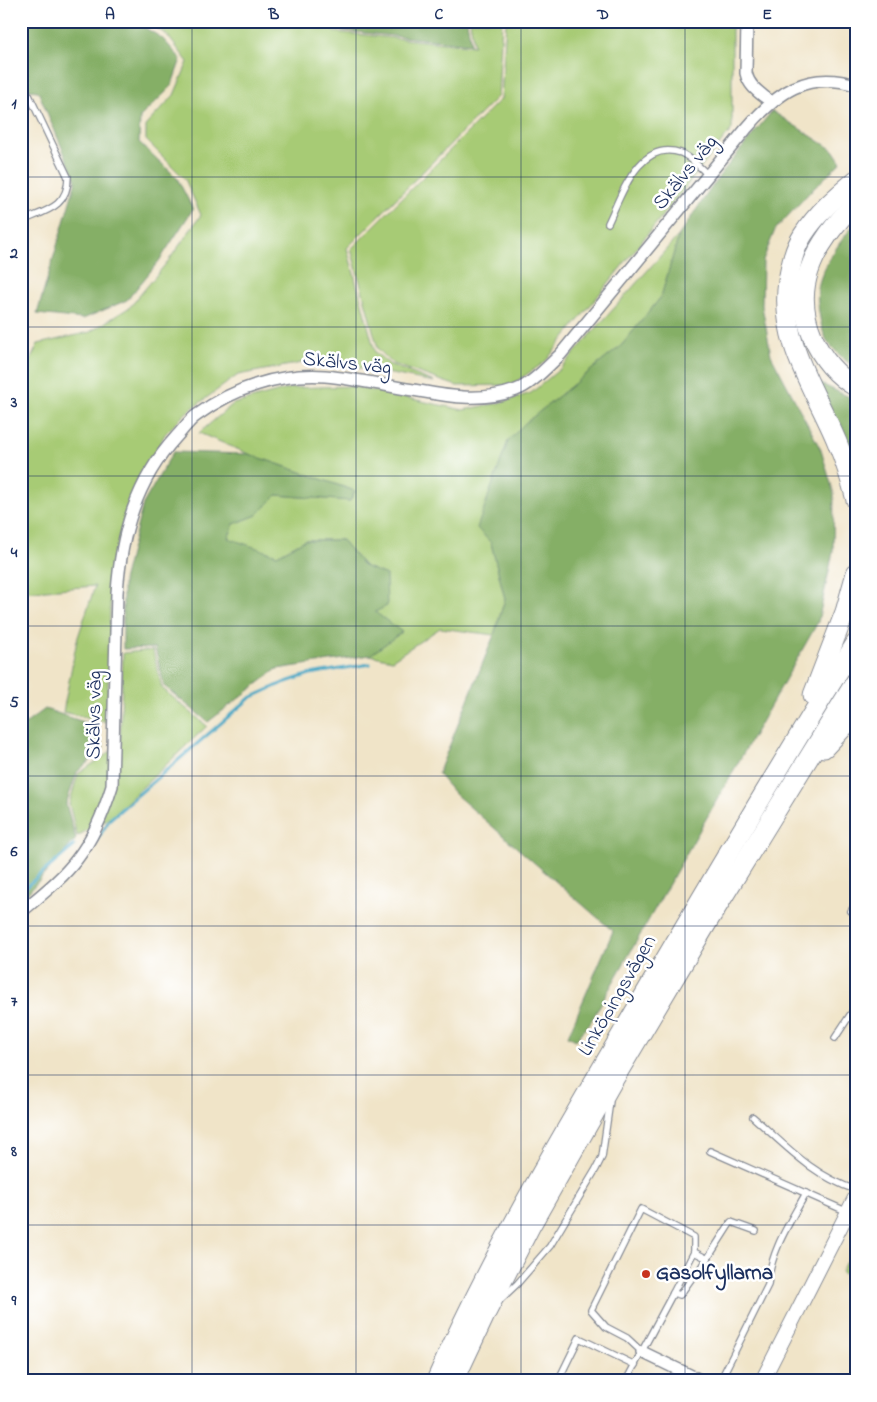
<svg xmlns="http://www.w3.org/2000/svg" width="877" height="1402" font-family="'Indie Flower',sans-serif">
	<style>
		.green { fill: #a7cb74; stroke: #617d69 }
		.forest { fill: #85af66; stroke: #506f62 }
		.lines { fill: none; stroke-linecap: round; stroke-linejoin: round }
		.stream { stroke: #46a7c5; stroke-width: 3 }
		.service-casing { stroke: #868a93; stroke-width: 8 }
		.minor-casing { stroke: #868a93; stroke-width: 14 }
		.tertiary-casing { stroke: #868a93; stroke-width: 16 }
		.trunk-casing { stroke: #868a93; stroke-width: 21 }
		.service { stroke: #fff; stroke-width: 5.5 }
		.minor { stroke: #fff; stroke-width: 11 }
		.tertiary { stroke: #fff; stroke-width: 14 }
		.trunk { stroke: #fff; stroke-width: 19 }
		.grid { fill: none; stroke: #1b2f5e; stroke-width: 1; stroke-opacity: 0.55 }
		.poi-dot { fill: #c8321e; stroke: #fff; stroke-width: 2 }
		.labels { text-anchor: middle; dominant-baseline: central; stroke-width: 5; stroke-linejoin: round; paint-order: stroke }
		.street-label { font-size: 21px; fill: #1b2f5e; stroke: #fff }
		.poi-label { font-size: 21px; font-weight: bold; fill: #1b2f5e; stroke: #fff; text-anchor: start }
		.neatline { fill: none; stroke: #1b2f5e; stroke-width: 2 }
		.grid-label { font-size: 16px; text-anchor: middle; font-weight: bold; fill: #1b2f5e }
	</style>
	<rect width="100%" height="100%" fill="#fff"/>
	<filter id="ink" filterUnits="userSpaceOnUse"><feTurbulence type="fractalNoise" baseFrequency=".02" numOctaves="2"/><feDisplacementMap in="SourceGraphic" scale="10" xChannelSelector="R" yChannelSelector="G"/><feConvolveMatrix kernelMatrix="1 2 1 2 8 2 1 2 1" color-interpolation-filters="sRGB"/></filter>
	<filter id="wash" filterUnits="userSpaceOnUse"><feTurbulence type="fractalNoise" baseFrequency=".0096" numOctaves="4" result="noise"/><feDisplacementMap in="SourceGraphic" scale="20" xChannelSelector="R" yChannelSelector="G"/><feGaussianBlur stdDeviation="1.12" result="paint"/><feColorMatrix in="noise" values="0 0 0 0 0 0 0 0 0 0 0 0 0 0 0 0 0 1.4 0 .05"/><feComposite in="paint" operator="in"/></filter>
	<g filter="url(#wash)">
		<rect width="100%" height="100%" fill="#f0e4c8"/>
		<g class="green">
			<path d="M 145,21 L 325,21 L 334,32 L 474,46 L 470,21 L 502,21 L 498,96 L 347,248 L 375,352 L 389,364 L 434,382 L 317,360 L 238,375 L 187,412 L 165,434 L 125,513 L 111,573 L 107,722 L 63,712 L 77,640 L 95,586 L 21,592 L 21,380 L 38,344 L 90,332 L 130,307 L 169,260 L 201,215 L 185,179 L 146,140 L 146,125 L 174,95 L 188,62 L 167,35 Z"/>
			<path d="M 506,21 L 732,21 L 732,129 L 545,362 L 511,385 L 457,386 L 393,364 L 378,349 L 351,249 L 501,99 Z"/>
			<path d="M 679,235 L 661,297 L 621,346 L 523,425 L 491,543 L 505,599 L 494,635 L 440,628 L 392,660 L 370,655 L 402,632 L 374,612 L 386,575 L 364,566 L 342,540 L 305,540 L 277,555 L 228,539 L 234,524 L 257,515 L 277,495 L 350,501 L 355,491 L 249,454 L 199,433 L 233,404 L 291,388 L 352,386 L 463,410 L 503,402 L 531,393 L 561,368 Z"/>
			<path d="M 153,650 L 162,688 L 207,726 L 111,817 L 77,836 L 69,804 L 78,774 L 120,745 L 123,653 Z"/>
			<path d="M 856,1241 L 856,1281 L 841,1272 Z"/>
		</g>
		<g class="forest">
			<path d="M 21,21 L 137,21 L 137,23 L 162,38 L 181,59 L 171,87 L 140,117 L 139,142 L 177,178 L 193,209 L 159,261 L 127,300 L 83,319 L 37,314 L 76,181 L 38,91 L 21,89 Z"/>
			<path d="M 328,21 L 467,21 L 471,44 L 336,30 Z"/>
			<path d="M 772,111 L 833,150 L 841,162 L 808,194 L 775,230 L 763,260 L 762,306 L 771,355 L 821,450 L 834,494 L 833,552 L 818,622 L 590,1023 L 576,1040 L 568,1036 L 613,931 L 455,794 L 438,774 L 494,635 L 505,599 L 491,543 L 477,528 L 508,441 L 523,425 L 621,346 L 661,297 L 679,235 L 720,175 Z"/>
			<path d="M 856,223 L 856,369 C 845,360 834,351 826,339 C 821,329 816,301 818,289 C 820,270 842,237 856,223 Z"/>
			<path d="M 819,383 L 856,400 L 856,467 Z"/>
			<path d="M 173,452 L 249,454 L 355,491 L 350,501 L 277,495 L 257,515 L 234,524 L 228,538 L 277,555 L 305,540 L 342,540 L 364,566 L 386,575 L 387,606 L 375,612 L 402,632 L 370,655 L 277,669 L 208,722 L 164,686 L 155,648 L 123,649 L 123,581 L 143,504 Z"/>
			<path d="M 45,709 L 96,726 L 104,748 L 77,772 L 66,804 L 76,839 L 25,896 L 21,895 L 21,727 Z"/>
		</g>
		<g class="lines">
			<g class="stream">
				<path d="M 91,850 L 110,819 L 250,698 L 283,683 L 310,674 L 370,664"/>
				<path d="M 21,891 L 74,846"/>
			</g>
		</g>
	</g>
	<g filter="url(#ink)">
		<g class="lines">
			<g class="service-casing">
				<g id="service">
					<path d="M 21,86 L 29,95 L 68,177 C 68,206 48,210 24,220 L 21,219"/>
					<path d="M 608,223 C 622,194 639,139 681,153 C 689,156 702,169 708,175"/>
					<path d="M 856,903 L 851,911 L 856,914"/>
					<path d="M 835,1038 L 856,1006"/>
					<path d="M 753,1117 C 787,1147 812,1175 856,1190"/>
					<path d="M 710,1151 L 848,1212"/>
					<path d="M 694,1252 L 708,1259"/>
					<path d="M 500,1300 L 517,1284 L 550,1246 L 596,1169 L 602,1157 L 610,1101"/>
					<path d="M 642,1352 L 627,1338 L 606,1327 L 591,1310 L 641,1209 L 694,1237 L 694,1252 L 673,1293"/>
					<path d="M 558,1381 L 579,1338 L 635,1365"/>
					<path d="M 626,1381 L 673,1293 L 680,1295 L 692,1278 L 699,1272 L 731,1222 L 756,1231"/>
					<path d="M 720,1381 L 768,1285 C 770,1252 790,1222 806,1193"/>
				</g>
			</g>
			<g class="minor-casing">
				<g id="minor">
					<path d="M 747,21 L 746,73 C 749,87 760,93 771,102"/>
					<path d="M 21,912 C 41,895 62,879 77,859 C 94,837 104,812 112,786 L 117,593 C 121,534 136,481 176,437 C 183,430 189,420 197,415 C 234,388 279,373 325,376 C 356,379 388,386 419,391 C 452,397 483,402 516,390 C 531,385 548,366 560,355 L 746,129 C 777,93 806,70 856,85"/>
					<path d="M 642,1352 L 702,1381"/>
				</g>
			</g>
			<g class="tertiary-casing">
				<path id="tertiary" d="M 762,1381 L 856,1196"/>
			</g>
			<g class="trunk-casing">
				<g id="trunk">
					<path d="M 856,180 C 837,196 817,213 803,235 C 794,249 791,264 788,281 C 779,342 815,389 837,442 C 845,461 851,480 856,500"/>
					<path d="M 856,202 C 836,223 818,244 809,271 C 794,314 818,365 856,387"/>
					<path d="M 813,695 L 845,612 L 856,573"/>
					<path d="M 824,748 L 856,714"/>
					<path d="M 436,1381 C 487,1264 552,1153 617,1042 C 695,908 774,775 856,643"/>
					<path d="M 454,1381 L 486,1313 L 531,1225 L 611,1084 L 710,918 L 856,681"/>
				</g>
			</g>
			<use href="#service" class="service"/>
			<use href="#minor" class="minor"/>
			<use href="#tertiary" class="tertiary"/>
			<use href="#trunk" class="trunk"/>
		</g>
	</g>
	<path class="grid" d="M 192,21 L 192,1381M 356,21 L 356,1381M 521,21 L 521,1381M 685,21 L 685,1381M 21,177 L 856,177M 21,327 L 856,327M 21,476 L 856,476M 21,626 L 856,626M 21,776 L 856,776M 21,926 L 856,926M 21,1075 L 856,1075M 21,1225 L 856,1225"/>
	<circle class="poi-dot" cx="646" cy="1274" r="5"/>
	<g class="labels">
		<g class="street-label">
			<text transform="translate(686 173) rotate(-51)">Skälvs väg</text>
			<text transform="translate(347 364) rotate(6)">Skälvs väg</text>
			<text transform="translate(95 715) rotate(-89)">Skälvs väg</text>
			<text transform="translate(618 996) rotate(-60)">Linköpingsvägen</text>
		</g>
		<g class="poi-label">
			<text x="656" y="1274">Gasolfyllarna</text>
		</g>
	</g>
	<rect width="877" height="1402" fill="none" stroke="#fff" stroke-width="55"/>
	<rect x="28" y="28" width="822" height="1346" class="neatline"/>
	<g class="grid-label">
		<text x="110" y="19">A</text>
		<text x="274" y="19">B</text>
		<text x="439" y="19">C</text>
		<text x="603" y="19">D</text>
		<text x="767" y="19">E</text>
		<text x="14" y="108">1</text>
		<text x="14" y="258">2</text>
		<text x="14" y="407">3</text>
		<text x="14" y="557">4</text>
		<text x="14" y="707">5</text>
		<text x="14" y="856">6</text>
		<text x="14" y="1006">7</text>
		<text x="14" y="1156">8</text>
		<text x="14" y="1305">9</text>
	</g>
</svg>
